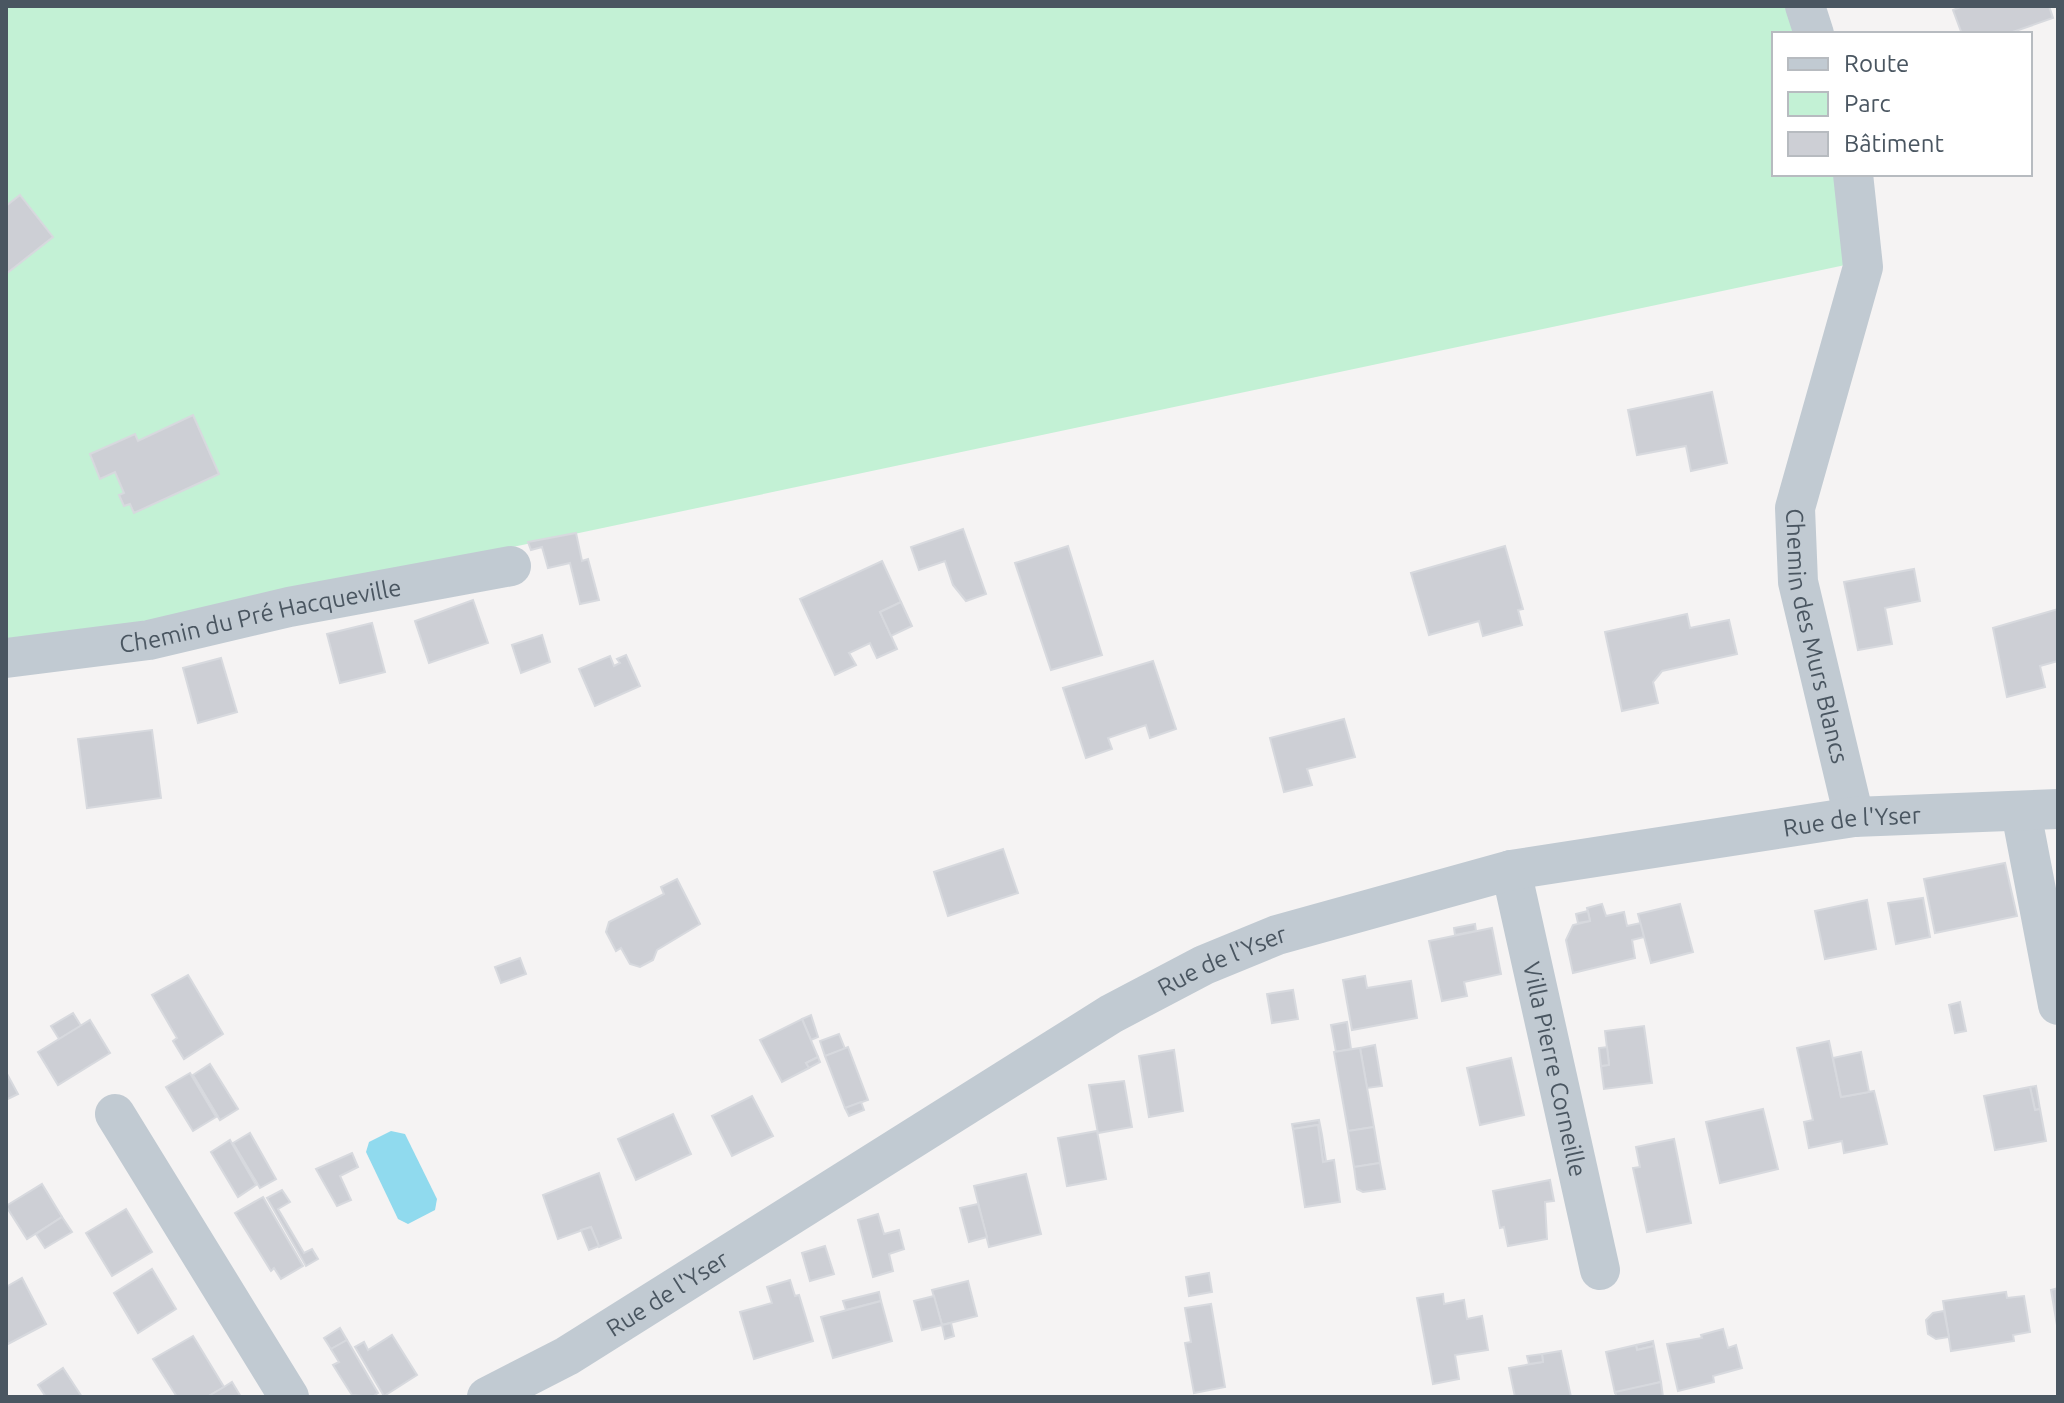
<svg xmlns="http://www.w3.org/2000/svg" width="2064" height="1403" font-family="Ubuntu,sans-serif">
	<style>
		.green { fill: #c3f1d5 }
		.water { fill: #90daee }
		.building { fill: #cdcfd5; stroke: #d7d9de; stroke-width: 2 }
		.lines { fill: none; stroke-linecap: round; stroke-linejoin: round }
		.minor { stroke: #c1cad2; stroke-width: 40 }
		.labels { text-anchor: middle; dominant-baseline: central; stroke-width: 8; stroke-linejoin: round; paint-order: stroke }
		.street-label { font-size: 24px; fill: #4a5661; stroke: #fff }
	</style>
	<rect width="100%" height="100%" fill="#f5f3f3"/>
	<path class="green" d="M 6,6 L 1791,6 L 1800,34 L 1774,34 L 1774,174 L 1844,174 L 1850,264 L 291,594 L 6,648 Z"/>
	<path class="water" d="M 391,1131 L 405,1134 L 437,1199 L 435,1210 L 408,1224 L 398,1219 L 366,1152 L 369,1142 Z"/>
	<g class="building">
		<path d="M 1963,6 L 2049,6 L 2053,18 L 2007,34 L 1962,34 L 1953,10 Z"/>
		<path d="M 20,195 L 53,237 L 6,274 L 6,206 Z"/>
		<path d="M 1712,392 L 1727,463 L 1691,471 L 1686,446 L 1637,455 L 1628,410 Z"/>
		<path d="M 193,415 L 219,474 L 134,513 L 130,504 L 124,506 L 119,495 L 124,493 L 115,472 L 100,479 L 90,454 L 135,434 L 138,441 Z"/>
		<path d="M 963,529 L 986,594 L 966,601 L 953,585 L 945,561 L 919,570 L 911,547 Z"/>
		<path d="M 576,533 L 582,561 L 588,559 L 599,600 L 580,604 L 570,563 L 548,568 L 542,547 L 531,550 L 528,542 Z"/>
		<path d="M 1068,546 L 1102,655 L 1051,670 L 1015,563 Z"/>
		<path d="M 1505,546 L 1523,609 L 1518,610 L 1522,625 L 1483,636 L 1479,621 L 1429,635 L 1411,573 Z"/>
		<path d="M 882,561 L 901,602 L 880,612 L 897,649 L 877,658 L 870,643 L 849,653 L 856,665 L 835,675 L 800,599 Z"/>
		<path d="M 1914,569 L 1920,601 L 1885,608 L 1892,644 L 1858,650 L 1844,582 Z"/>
		<path d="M 473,600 L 488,643 L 429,663 L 415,621 Z"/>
		<path d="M 901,602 L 912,626 L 891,636 L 880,612 Z"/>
		<path d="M 2058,609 L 2058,661 L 2040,666 L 2045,687 L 2007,697 L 1993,628 Z"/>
		<path d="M 1687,614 L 1690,628 L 1729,620 L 1737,654 L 1662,671 L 1653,682 L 1658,703 L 1622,711 L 1605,632 Z"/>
		<path d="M 372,623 L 385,672 L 340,683 L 327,634 Z"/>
		<path d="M 542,635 L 550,662 L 521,673 L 512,645 Z"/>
		<path d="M 626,655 L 640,686 L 595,706 L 579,669 L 610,656 L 614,666 L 620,663 L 617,659 Z"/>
		<path d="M 221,658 L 237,712 L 198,723 L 183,668 Z"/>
		<path d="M 1153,661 L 1176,729 L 1150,738 L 1146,725 L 1108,738 L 1112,749 L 1086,758 L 1063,688 Z"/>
		<path d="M 1344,719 L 1355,757 L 1307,769 L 1312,785 L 1284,792 L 1270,738 Z"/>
		<path d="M 152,730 L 161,798 L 87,808 L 78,739 Z"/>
		<path d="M 1003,849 L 1018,893 L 948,916 L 934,872 Z"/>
		<path d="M 2005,863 L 2017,916 L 1935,933 L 1924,879 Z"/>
		<path d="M 677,879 L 700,924 L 657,950 L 653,960 L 640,967 L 630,964 L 621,948 L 616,951 L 606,932 L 609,922 L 664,894 L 661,887 Z"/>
		<path d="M 1923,898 L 1930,937 L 1896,944 L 1888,903 Z"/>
		<path d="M 1867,900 L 1876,949 L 1825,959 L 1815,911 Z"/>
		<path d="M 1602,904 L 1606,916 L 1624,912 L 1627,926 L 1641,923 L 1644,937 L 1632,940 L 1635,958 L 1573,973 L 1566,940 L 1573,925 L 1590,921 L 1587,908 Z"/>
		<path d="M 1680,904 L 1693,952 L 1651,963 L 1638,914 Z"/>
		<path d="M 1588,911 L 1590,921 L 1578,923 L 1576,914 Z"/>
		<path d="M 1475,924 L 1476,931 L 1455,935 L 1454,928 Z"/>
		<path d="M 1492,928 L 1501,974 L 1464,982 L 1467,996 L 1442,1001 L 1429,941 Z"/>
		<path d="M 520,958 L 526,974 L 501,983 L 495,967 Z"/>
		<path d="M 188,975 L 223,1034 L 184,1059 L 173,1041 L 177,1038 L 152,995 Z"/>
		<path d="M 1365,976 L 1367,988 L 1411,981 L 1417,1018 L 1352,1030 L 1343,980 Z"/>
		<path d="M 1293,990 L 1298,1019 L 1272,1023 L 1267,994 Z"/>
		<path d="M 1960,1002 L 1966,1031 L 1955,1033 L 1949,1005 Z"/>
		<path d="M 73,1013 L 81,1026 L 59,1039 L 51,1026 Z"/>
		<path d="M 811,1015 L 818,1037 L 811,1040 L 802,1019 Z"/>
		<path d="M 802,1019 L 818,1057 L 806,1063 L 809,1068 L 782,1082 L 760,1040 Z"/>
		<path d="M 90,1020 L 110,1053 L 58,1085 L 38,1052 Z"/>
		<path d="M 1347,1022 L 1351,1049 L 1336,1052 L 1331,1025 Z"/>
		<path d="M 1644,1026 L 1652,1083 L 1604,1089 L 1601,1066 L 1609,1065 L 1605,1031 Z"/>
		<path d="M 839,1034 L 845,1049 L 825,1056 L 820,1041 Z"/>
		<path d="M 1829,1041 L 1841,1097 L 1874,1091 L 1887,1144 L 1844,1153 L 1842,1141 L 1809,1148 L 1804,1122 L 1813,1120 L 1797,1048 Z"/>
		<path d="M 1375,1045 L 1382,1086 L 1367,1088 L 1360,1048 Z"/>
		<path d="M 848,1047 L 868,1100 L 845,1108 L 825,1056 Z"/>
		<path d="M 1607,1047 L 1609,1065 L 1601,1066 L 1599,1048 Z"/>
		<path d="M 1360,1048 L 1374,1127 L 1348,1131 L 1334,1052 Z"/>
		<path d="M 1174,1050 L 1183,1111 L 1149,1117 L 1139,1056 Z"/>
		<path d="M 1861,1052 L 1869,1092 L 1841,1097 L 1833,1058 Z"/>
		<path d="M 818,1057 L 820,1062 L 809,1068 L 806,1063 Z"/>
		<path d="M 1511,1058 L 1524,1115 L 1480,1125 L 1467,1068 Z"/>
		<path d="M 210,1064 L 238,1109 L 220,1120 L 193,1075 Z"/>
		<path d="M 6,1072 L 18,1094 L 6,1100 Z"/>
		<path d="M 190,1073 L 216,1117 L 193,1131 L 166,1087 Z"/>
		<path d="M 1124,1081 L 1132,1127 L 1098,1133 L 1089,1085 Z"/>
		<path d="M 2036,1086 L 2040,1109 L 2035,1110 L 2030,1087 Z"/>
		<path d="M 2030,1087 L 2035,1110 L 2040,1109 L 2046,1141 L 1995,1150 L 1984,1096 Z"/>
		<path d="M 752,1096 L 773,1136 L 732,1156 L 712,1116 Z"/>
		<path d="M 861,1102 L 864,1110 L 849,1116 L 845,1108 Z"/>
		<path d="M 1763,1109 L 1778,1169 L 1720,1183 L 1706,1122 Z"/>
		<path d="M 673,1114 L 691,1154 L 636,1180 L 618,1139 Z"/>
		<path d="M 1319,1120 L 1322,1135 L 1326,1161 L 1323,1162 L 1318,1125 L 1293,1129 L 1292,1124 Z"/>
		<path d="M 1318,1125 L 1323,1162 L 1334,1160 L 1340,1202 L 1305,1207 L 1293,1129 Z"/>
		<path d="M 1374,1127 L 1380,1163 L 1354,1167 L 1348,1131 Z"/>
		<path d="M 1097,1131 L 1106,1179 L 1067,1186 L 1058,1138 Z"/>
		<path d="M 250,1133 L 276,1179 L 260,1188 L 233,1143 Z"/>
		<path d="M 1674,1139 L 1691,1223 L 1647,1232 L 1633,1168 L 1640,1167 L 1636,1147 Z"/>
		<path d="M 230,1140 L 256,1185 L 238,1197 L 211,1152 Z"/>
		<path d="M 352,1153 L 358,1167 L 340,1176 L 351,1200 L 337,1206 L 316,1169 Z"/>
		<path d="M 1380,1163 L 1385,1189 L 1363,1192 L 1357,1189 L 1354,1167 Z"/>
		<path d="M 599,1173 L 621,1238 L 599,1247 L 591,1227 L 558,1239 L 543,1195 Z"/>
		<path d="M 1026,1174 L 1041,1234 L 989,1247 L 974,1186 Z"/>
		<path d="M 1550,1180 L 1554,1201 L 1545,1202 L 1547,1239 L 1508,1246 L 1504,1227 L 1500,1228 L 1493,1191 Z"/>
		<path d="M 42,1184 L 62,1217 L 27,1239 L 6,1206 Z"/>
		<path d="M 282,1190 L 290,1202 L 278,1209 L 304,1253 L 312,1249 L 318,1259 L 306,1266 L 267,1198 Z"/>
		<path d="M 263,1197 L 303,1266 L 281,1279 L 274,1268 L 271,1271 L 235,1213 Z"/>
		<path d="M 978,1204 L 987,1237 L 969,1242 L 960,1208 Z"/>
		<path d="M 126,1209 L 152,1252 L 112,1276 L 86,1233 Z"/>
		<path d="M 878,1214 L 884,1234 L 899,1230 L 904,1249 L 889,1254 L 893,1271 L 873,1277 L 858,1220 Z"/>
		<path d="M 62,1217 L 72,1232 L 45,1248 L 36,1234 Z"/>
		<path d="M 591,1227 L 599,1246 L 589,1250 L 581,1230 Z"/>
		<path d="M 825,1246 L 834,1274 L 810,1281 L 802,1253 Z"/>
		<path d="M 152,1269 L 176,1309 L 138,1333 L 114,1293 Z"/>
		<path d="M 1209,1273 L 1212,1292 L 1189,1296 L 1186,1277 Z"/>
		<path d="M 22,1278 L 46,1324 L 6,1345 L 6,1287 Z"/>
		<path d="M 790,1280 L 795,1296 L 799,1295 L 813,1341 L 754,1359 L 740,1312 L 772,1303 L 767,1287 Z"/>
		<path d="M 968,1281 L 977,1316 L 942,1325 L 932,1290 Z"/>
		<path d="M 2058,1288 L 2058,1331 L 2051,1290 Z"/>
		<path d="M 879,1292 L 881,1301 L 846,1310 L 843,1301 Z"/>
		<path d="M 2006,1292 L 2007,1298 L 2024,1296 L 2030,1332 L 2013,1335 L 2014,1341 L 1951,1351 L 1943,1301 Z"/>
		<path d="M 1443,1294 L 1444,1304 L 1464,1300 L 1467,1319 L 1482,1316 L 1488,1350 L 1455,1355 L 1459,1379 L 1433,1384 L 1417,1298 Z"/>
		<path d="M 934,1296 L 942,1325 L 922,1330 L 914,1301 Z"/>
		<path d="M 881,1301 L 892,1341 L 833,1358 L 821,1317 Z"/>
		<path d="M 1211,1304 L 1225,1387 L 1194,1393 L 1185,1343 L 1191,1342 L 1185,1308 Z"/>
		<path d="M 1944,1311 L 1949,1337 L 1936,1339 L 1928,1334 L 1926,1320 L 1933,1313 Z"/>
		<path d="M 951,1323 L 954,1336 L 945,1339 L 942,1325 Z"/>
		<path d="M 340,1328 L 347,1340 L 331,1349 L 324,1338 Z"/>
		<path d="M 1723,1329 L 1728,1348 L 1736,1345 L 1742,1368 L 1713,1376 L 1714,1382 L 1678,1391 L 1667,1344 L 1702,1338 L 1701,1335 Z"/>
		<path d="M 392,1335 L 417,1375 L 384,1396 L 355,1347 L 364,1342 L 368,1350 Z"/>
		<path d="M 193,1336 L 224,1387 L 207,1397 L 177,1397 L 153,1359 Z"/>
		<path d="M 347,1340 L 378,1393 L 372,1397 L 352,1395 L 333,1365 L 339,1362 L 331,1349 Z"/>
		<path d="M 1653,1341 L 1654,1346 L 1637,1350 L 1636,1345 Z"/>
		<path d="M 1636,1345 L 1637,1350 L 1654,1346 L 1661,1382 L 1615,1393 L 1606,1352 Z"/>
		<path d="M 1561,1351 L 1571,1397 L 1515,1397 L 1509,1368 L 1543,1362 L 1542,1354 Z"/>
		<path d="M 1542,1354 L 1543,1362 L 1529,1364 L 1527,1356 Z"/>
		<path d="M 63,1368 L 82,1397 L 46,1397 L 38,1385 Z"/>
		<path d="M 232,1382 L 241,1397 L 207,1397 L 224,1387 Z"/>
		<path d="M 1661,1382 L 1663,1397 L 1617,1397 L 1615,1392 Z"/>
	</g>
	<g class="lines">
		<g class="minor">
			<path d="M 1805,6 L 1814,34"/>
			<path id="s1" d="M 1853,174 L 1863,267 L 1795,508 L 1798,582 L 1854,817"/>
			<path id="s2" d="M 6,658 L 149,640 L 289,607 L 511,566"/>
			<path d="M 2021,812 L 2058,1005"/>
			<path id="s3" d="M 1511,870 L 1600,1270"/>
			<path d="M 115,1114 L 289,1397"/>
			<path id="s4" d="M 487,1397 L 567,1356 L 1111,1014 L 1204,965 L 1277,935 L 1511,870 L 1854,817 L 2058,809"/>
		</g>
	</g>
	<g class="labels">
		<g class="street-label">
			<text stroke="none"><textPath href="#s2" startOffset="258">Chemin du Pré Hacqueville</textPath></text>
			<text stroke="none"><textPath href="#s1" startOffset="474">Chemin des Murs Blancs</textPath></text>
			<text stroke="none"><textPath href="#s4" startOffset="1504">Rue de l'Yser</textPath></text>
			<text stroke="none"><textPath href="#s4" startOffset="856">Rue de l'Yser</textPath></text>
			<text stroke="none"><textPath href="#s3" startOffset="204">Villa Pierre Corneille</textPath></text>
			<text stroke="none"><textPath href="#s4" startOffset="208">Rue de l'Yser</textPath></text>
		</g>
	</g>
	<rect width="2064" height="1403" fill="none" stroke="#4a5661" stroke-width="16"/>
	<rect x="1772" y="32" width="260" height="144" fill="#ffffff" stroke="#b7bbc0" stroke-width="2"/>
	<rect x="1788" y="58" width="40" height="12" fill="#c1cad2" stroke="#b7bbc0" stroke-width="2"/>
	<text x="1844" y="72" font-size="24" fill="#4a5661">Route</text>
	<rect x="1788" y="92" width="40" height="24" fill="#c3f1d5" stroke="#b7bbc0" stroke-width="2"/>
	<text x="1844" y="112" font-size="24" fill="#4a5661">Parc</text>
	<rect x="1788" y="132" width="40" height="24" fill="#cdcfd5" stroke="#b7bbc0" stroke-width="2"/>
	<text x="1844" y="152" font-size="24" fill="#4a5661">Bâtiment</text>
</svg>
